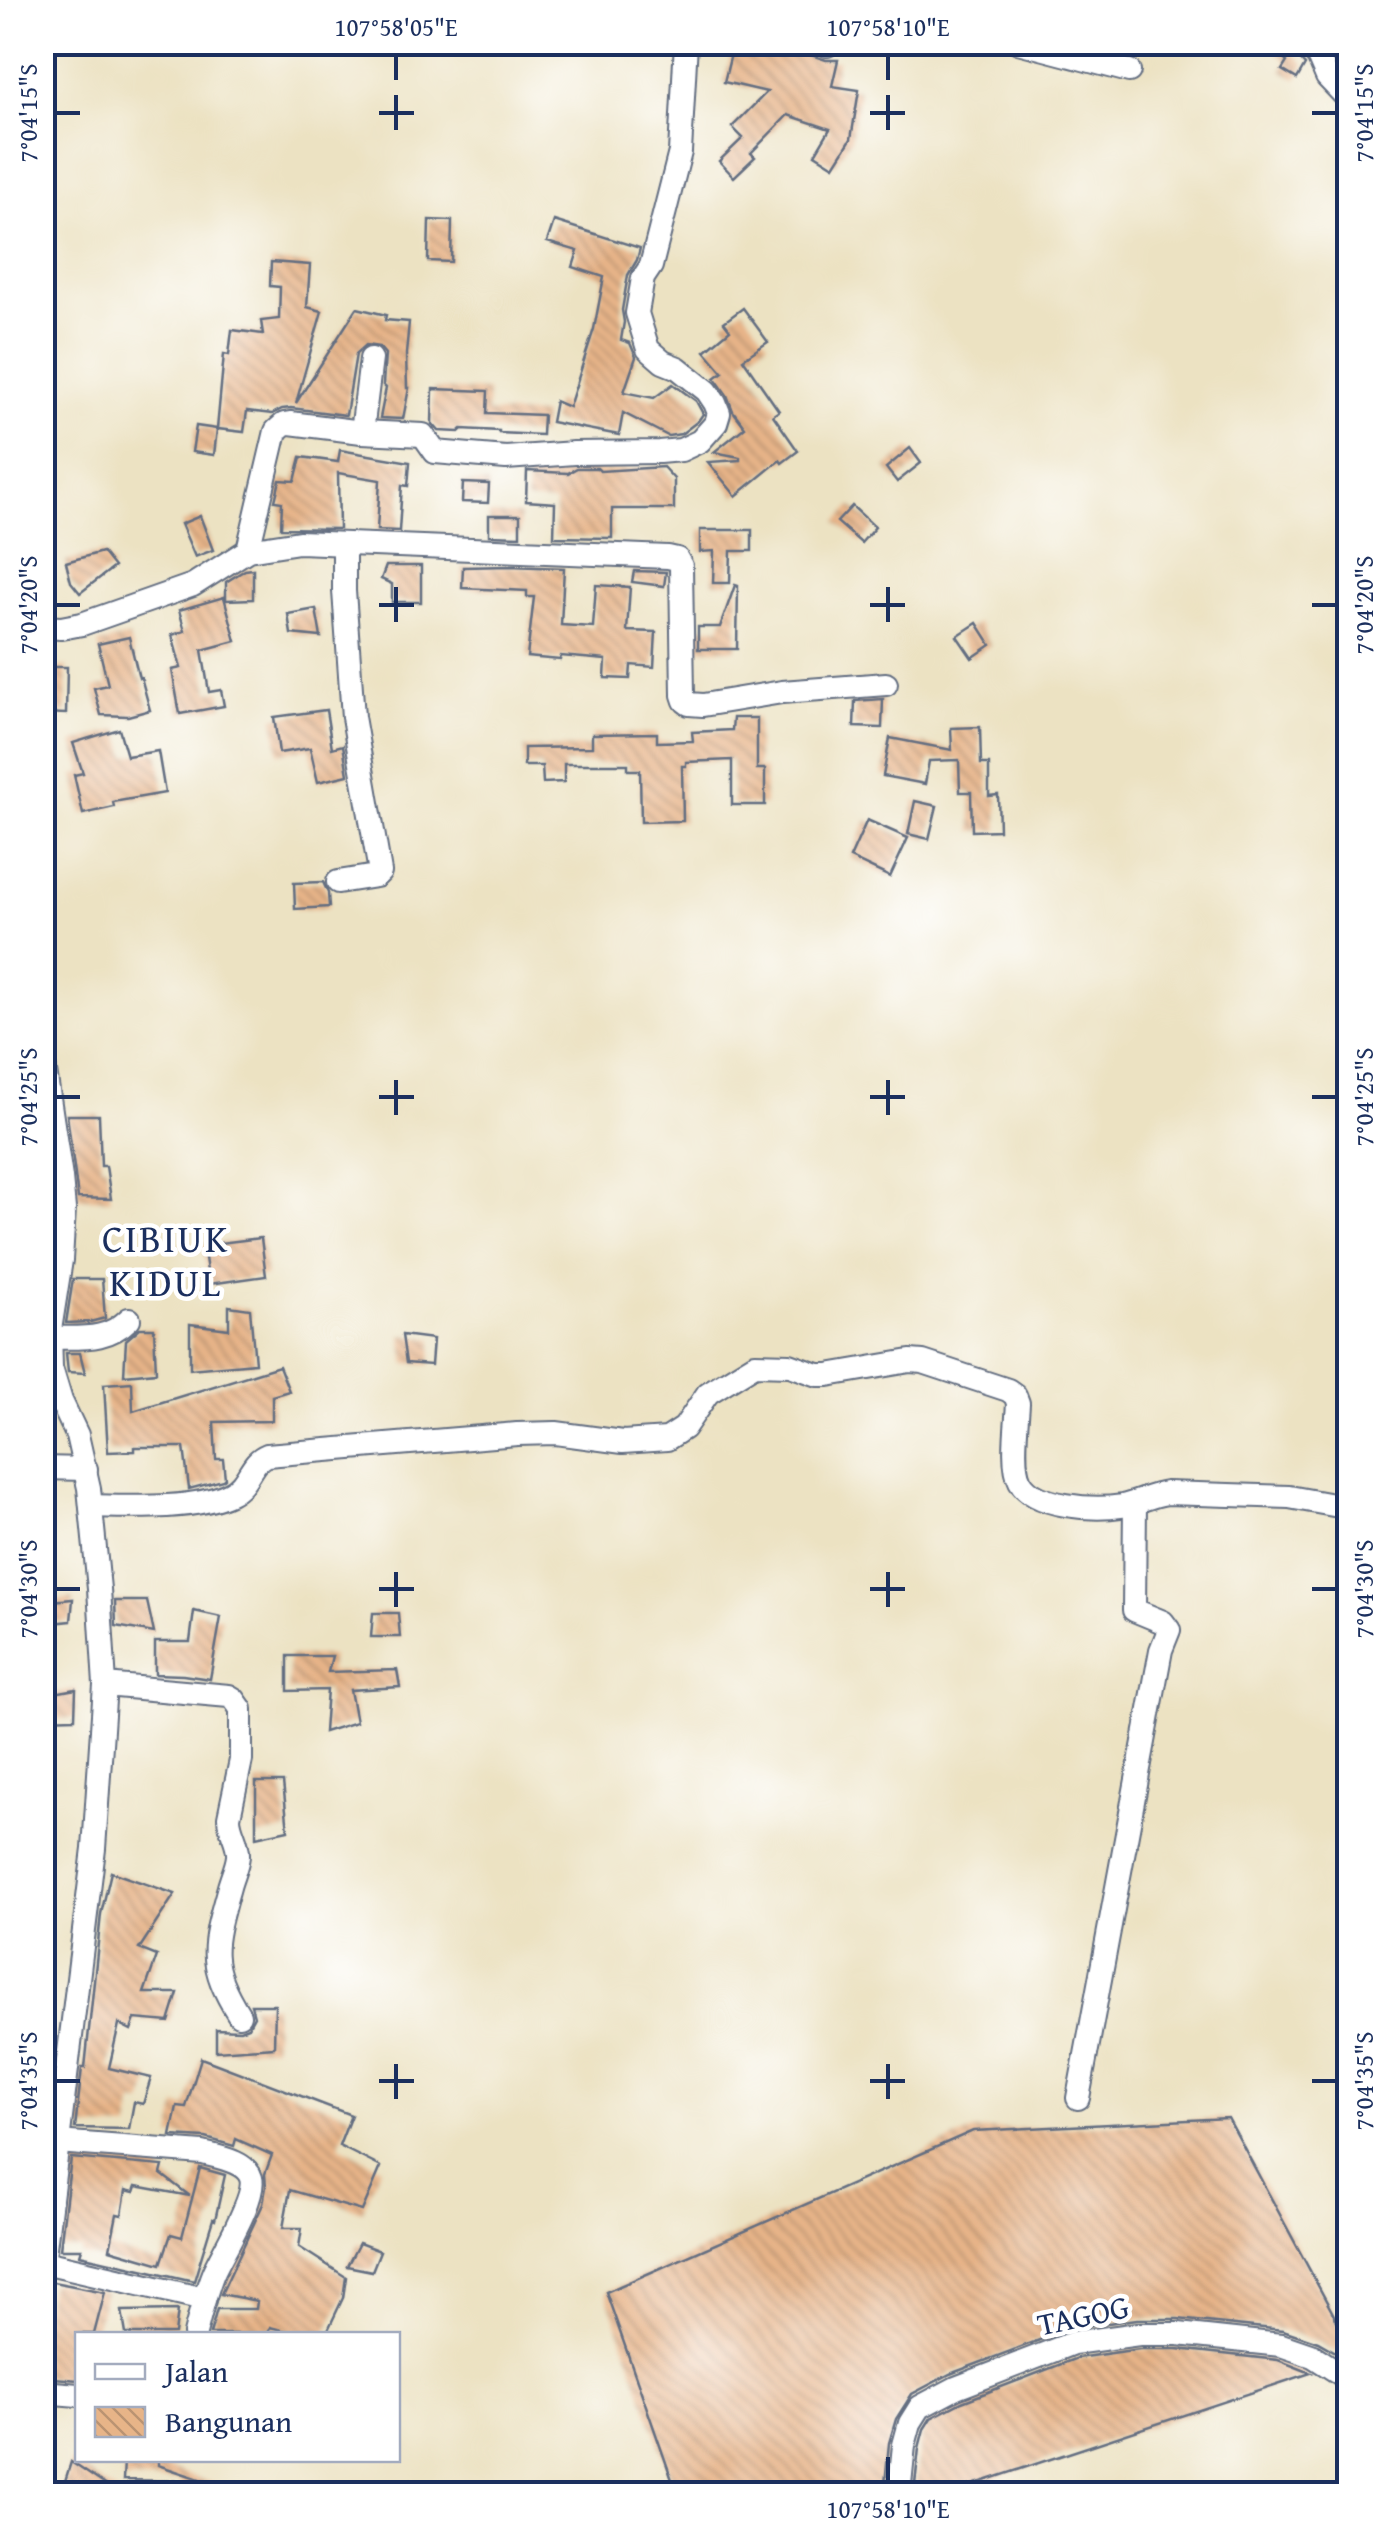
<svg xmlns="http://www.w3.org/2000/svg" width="1392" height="2537" font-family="'Gentium Book Plus',serif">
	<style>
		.building { fill: url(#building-back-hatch) }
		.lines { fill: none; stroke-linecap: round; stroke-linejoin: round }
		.street-casing { stroke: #646e81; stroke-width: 26 }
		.street { stroke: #fff; stroke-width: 22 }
		.ticks { fill: none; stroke: #1b2f5e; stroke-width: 4 }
		.labels { text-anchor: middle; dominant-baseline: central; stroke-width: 9; stroke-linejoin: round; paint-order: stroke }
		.street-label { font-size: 32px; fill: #1b2f5e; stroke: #fff }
		.quarter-label { font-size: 38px; letter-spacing: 2.5px; fill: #1b2f5e; stroke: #fff }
		.neatline { fill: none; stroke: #1b2f5e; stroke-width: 4 }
		.ticks-label { font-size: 25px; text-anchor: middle; fill: #1b2f5e }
	</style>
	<defs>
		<pattern id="building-back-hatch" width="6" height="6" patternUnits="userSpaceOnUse" patternTransform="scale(2.5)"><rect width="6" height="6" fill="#e7b488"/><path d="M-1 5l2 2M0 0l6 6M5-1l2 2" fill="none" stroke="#ba9372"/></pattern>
	</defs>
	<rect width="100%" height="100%" fill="#fff"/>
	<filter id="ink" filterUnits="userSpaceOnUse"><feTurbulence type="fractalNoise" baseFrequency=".01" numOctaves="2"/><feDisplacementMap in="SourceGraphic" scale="20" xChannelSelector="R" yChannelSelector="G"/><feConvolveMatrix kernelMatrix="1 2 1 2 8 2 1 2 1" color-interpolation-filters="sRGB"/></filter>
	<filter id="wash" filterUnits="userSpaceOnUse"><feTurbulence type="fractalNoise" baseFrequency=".0048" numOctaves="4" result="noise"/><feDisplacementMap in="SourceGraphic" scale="40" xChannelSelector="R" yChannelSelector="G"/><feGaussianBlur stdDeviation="2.25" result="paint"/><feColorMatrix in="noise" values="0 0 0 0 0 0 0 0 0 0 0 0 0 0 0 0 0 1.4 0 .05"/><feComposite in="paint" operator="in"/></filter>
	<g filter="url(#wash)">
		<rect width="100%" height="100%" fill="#ece2c2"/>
		<g id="blocks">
			<g class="building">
				<path d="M 734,42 L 773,49 L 775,42 L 795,42 L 793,49 L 826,60 L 838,60 L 832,86 L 859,90 L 851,139 L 834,166 L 815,154 L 830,129 L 788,115 L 751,153 L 755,157 L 734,177 L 719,161 L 743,138 L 732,127 L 767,92 L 724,82 Z"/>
				<path d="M 1266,42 L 1284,42 L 1305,65 L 1297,79 L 1282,70 L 1287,62 Z"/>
				<path d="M 429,220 L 452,221 L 451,262 L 428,261 Z"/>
				<path d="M 554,221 L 640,248 L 637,260 L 628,275 L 622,310 L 624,322 L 621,340 L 630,343 L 636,357 L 624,392 L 654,398 L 673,384 L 696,401 L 703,414 L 698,421 L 681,434 L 668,436 L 623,413 L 619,435 L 551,422 L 555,401 L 569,407 L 594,329 L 604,277 L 573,267 L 578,251 L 547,242 Z"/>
				<path d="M 271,262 L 310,265 L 307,307 L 322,311 L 296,403 L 357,308 L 386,315 L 385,320 L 409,322 L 406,354 L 407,388 L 409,388 L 403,419 L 380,418 L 386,388 L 383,385 L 385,354 L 379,347 L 366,345 L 356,354 L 346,415 L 291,408 L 282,409 L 272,414 L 247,411 L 244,432 L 217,429 L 214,455 L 192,452 L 196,426 L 217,429 L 224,354 L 229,355 L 232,330 L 263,334 L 261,321 L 279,319 L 280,287 L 270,286 Z"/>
				<path d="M 743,308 L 768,342 L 743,359 L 779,411 L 773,415 L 798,451 L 782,463 L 780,460 L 736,496 L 708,462 L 740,460 L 740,457 L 714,452 L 745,427 L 733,411 L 727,395 L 715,378 L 723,372 L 705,351 L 730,330 L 724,322 Z"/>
				<path d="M 433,389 L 488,391 L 487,413 L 543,415 L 542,435 L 499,433 L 499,431 L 462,429 L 459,432 L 439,431 L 432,423 Z"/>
				<path d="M 910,448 L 921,463 L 897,482 L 886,468 Z"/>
				<path d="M 340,450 L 410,462 L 408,486 L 402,485 L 399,531 L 377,530 L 380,480 L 338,473 L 339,529 L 281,528 L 282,502 L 275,501 L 280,480 L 295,481 L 301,457 L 338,462 Z"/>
				<path d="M 663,467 L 674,479 L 674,509 L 612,509 L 612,538 L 554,537 L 555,503 L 526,501 L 527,471 L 568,473 L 577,468 L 597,468 L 600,471 Z"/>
				<path d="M 463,483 L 489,484 L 488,503 L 462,502 Z"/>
				<path d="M 852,506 L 875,527 L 861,543 L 837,522 Z"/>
				<path d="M 489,515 L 520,515 L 520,536 L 489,535 Z"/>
				<path d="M 200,516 L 213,550 L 195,557 L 181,524 Z"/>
				<path d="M 700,530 L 752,530 L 752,551 L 731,551 L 730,583 L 713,583 L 714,551 L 700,552 Z"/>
				<path d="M 102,552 L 114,567 L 80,593 L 71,582 L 66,562 Z"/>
				<path d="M 386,566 L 421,566 L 421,602 L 392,602 L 392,584 L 381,579 Z"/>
				<path d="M 509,566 L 564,568 L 561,625 L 593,627 L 596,585 L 630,587 L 627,631 L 656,632 L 654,667 L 631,665 L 630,679 L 605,678 L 606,660 L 561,656 L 560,660 L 527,657 L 534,597 L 527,597 L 527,591 L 462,588 L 463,567 Z"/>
				<path d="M 253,569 L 253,599 L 226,600 L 226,582 L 245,570 Z"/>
				<path d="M 634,571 L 666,572 L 664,586 L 632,582 Z"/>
				<path d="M 735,585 L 738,586 L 737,649 L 698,649 L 698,627 L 720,627 Z"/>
				<path d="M 224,597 L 236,641 L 202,650 L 209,692 L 221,690 L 224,706 L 180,714 L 172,670 L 181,668 L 172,635 L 185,631 L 179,610 Z"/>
				<path d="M 316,609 L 321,637 L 291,634 L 288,614 Z"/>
				<path d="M 977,623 L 991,645 L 972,658 L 957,636 Z"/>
				<path d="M 129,637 L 139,678 L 141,677 L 150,710 L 128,716 L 101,715 L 94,688 L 108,685 L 98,644 Z"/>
				<path d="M 42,667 L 67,667 L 66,714 L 42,713 Z"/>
				<path d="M 883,699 L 882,728 L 854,727 L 855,701 Z"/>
				<path d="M 326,710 L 332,748 L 343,745 L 348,775 L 318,782 L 310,748 L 279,753 L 274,717 Z"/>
				<path d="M 733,718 L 757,718 L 757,769 L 765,769 L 765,805 L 732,805 L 732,760 L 686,762 L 686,766 L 682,766 L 683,821 L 641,822 L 640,770 L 628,770 L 628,764 L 564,764 L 564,782 L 543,783 L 542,766 L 524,766 L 524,748 L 592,747 L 592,734 L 657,733 L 657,742 L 693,741 L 692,732 L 732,730 Z"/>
				<path d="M 980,727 L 981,764 L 989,764 L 989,796 L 998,795 L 999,830 L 972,831 L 971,792 L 960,792 L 959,760 L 929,761 L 925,784 L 883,776 L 890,738 L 952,750 L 951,728 Z"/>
				<path d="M 119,729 L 127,756 L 158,751 L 165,793 L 113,802 L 114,807 L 83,814 L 74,775 L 83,773 L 73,743 Z"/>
				<path d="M 915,801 L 937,806 L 929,839 L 908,834 Z"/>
				<path d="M 867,820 L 908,838 L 890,877 L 850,858 Z"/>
				<path d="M 323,882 L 328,893 L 329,907 L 295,909 L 294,883 Z"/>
				<path d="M 67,1115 L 99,1115 L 101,1166 L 106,1166 L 111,1199 L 78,1198 Z"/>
				<path d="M 261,1238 L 266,1276 L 209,1284 L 203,1245 Z"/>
				<path d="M 73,1279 L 102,1279 L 105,1318 L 90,1322 L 66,1323 Z"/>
				<path d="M 229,1306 L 250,1309 L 255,1363 L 190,1369 L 190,1324 L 229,1329 Z"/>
				<path d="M 140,1328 L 154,1328 L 156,1372 L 124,1375 L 126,1340 Z"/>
				<path d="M 402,1335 L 433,1339 L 431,1365 L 406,1363 Z"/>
				<path d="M 66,1353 L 80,1353 L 85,1373 L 68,1372 Z"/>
				<path d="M 279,1366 L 289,1391 L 272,1396 L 272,1421 L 214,1422 L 216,1459 L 223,1459 L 225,1478 L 223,1480 L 189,1489 L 184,1447 L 135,1447 L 135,1451 L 108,1452 L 104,1384 L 132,1382 L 133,1411 Z"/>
				<path d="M 73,1599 L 71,1621 L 42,1624 L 42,1602 Z"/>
				<path d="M 115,1601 L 147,1601 L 154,1633 L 116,1626 Z"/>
				<path d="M 194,1611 L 221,1617 L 210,1679 L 183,1675 L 155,1674 L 155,1642 L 190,1642 Z"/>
				<path d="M 373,1613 L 398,1613 L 400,1637 L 371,1637 Z"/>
				<path d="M 288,1656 L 332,1656 L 328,1672 L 397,1670 L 400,1687 L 350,1690 L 356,1722 L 324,1732 L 327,1690 L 288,1691 Z"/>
				<path d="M 76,1689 L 75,1718 L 43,1719 L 43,1695 Z"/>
				<path d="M 256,1782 L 283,1782 L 288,1830 L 256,1837 Z"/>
				<path d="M 111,1872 L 175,1894 L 139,1949 L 157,1956 L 144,1993 L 178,1993 L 169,2022 L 135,2019 L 131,2030 L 119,2024 L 109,2068 L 151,2078 L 143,2104 L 134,2102 L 129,2129 L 75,2128 L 82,2068 L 85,2068 L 101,1914 Z"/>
				<path d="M 251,2005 L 275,2005 L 274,2047 L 216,2051 L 216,2029 L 240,2030 L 248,2027 L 254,2016 Z"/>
				<path d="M 201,2058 L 351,2115 L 339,2146 L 381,2167 L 362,2211 L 290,2190 L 283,2228 L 302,2228 L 299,2247 L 346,2277 L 343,2298 L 326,2334 L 297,2334 L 270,2327 L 267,2334 L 210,2334 L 217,2309 L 256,2309 L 257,2301 L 221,2294 L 263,2204 L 266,2187 L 265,2174 L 272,2155 L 236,2139 L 234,2146 L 206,2138 L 171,2136 L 177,2106 L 186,2107 Z"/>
				<path d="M 1228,2118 L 1350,2345 L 1350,2360 L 1318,2342 L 1283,2330 L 1178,2319 L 1137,2319 L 1071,2328 L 950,2374 L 912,2394 L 896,2419 L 889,2443 L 884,2494 L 677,2494 L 606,2292 L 973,2131 Z"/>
				<path d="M 71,2158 L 163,2166 L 161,2174 L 190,2196 L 136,2186 L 134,2192 L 126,2190 L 122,2215 L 117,2214 L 110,2249 L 161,2264 L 171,2234 L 182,2237 L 200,2168 L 225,2175 L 215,2220 L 213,2219 L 194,2281 L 80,2255 L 82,2249 L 60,2249 Z"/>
				<path d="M 359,2243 L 380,2251 L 372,2271 L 347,2266 Z"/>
				<path d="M 53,2282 L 105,2292 L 94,2334 L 78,2334 L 78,2380 L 42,2377 L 42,2329 L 49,2285 Z"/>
				<path d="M 178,2310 L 175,2334 L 126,2334 L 122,2311 Z"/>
				<path d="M 1140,2349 L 1177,2349 L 1278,2360 L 1311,2373 L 945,2494 L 914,2494 L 919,2448 L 924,2429 L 931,2418 L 962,2402 L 1077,2358 Z"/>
				<path d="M 124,2460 L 158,2460 L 158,2465 L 238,2492 L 237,2494 L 177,2494 L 181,2481 L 123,2480 Z"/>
				<path d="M 71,2462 L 119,2494 L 61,2494 Z"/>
			</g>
		</g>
	</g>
	<g filter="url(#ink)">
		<use href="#blocks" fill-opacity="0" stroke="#646e81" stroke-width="2.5"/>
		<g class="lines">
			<g class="street-casing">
				<g id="street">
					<path d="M 1018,42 L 1129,71"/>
					<path d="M 1304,42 L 1318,56 L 1327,77 L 1350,101"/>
					<path d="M 827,45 L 827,42"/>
					<path d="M 362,432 L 423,435 L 435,452 L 506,458 L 574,453 L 659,452 L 681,450 L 700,441 L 716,423 L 719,413 L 715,403 L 707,391 L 678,368 L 663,362 L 648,349 L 637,313 L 643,278 L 651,266 L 680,152 L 686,42"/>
					<path d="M 248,550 L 276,431 L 284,424 L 290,423 L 362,432 L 371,359"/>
					<path d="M 42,627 L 61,628 L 82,624 L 193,585 L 248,550 L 299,542 L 668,557 L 677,559 L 681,566 L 683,695 L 685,701 L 689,704 L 703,705 L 782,692 L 886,684"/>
					<path d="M 338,882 L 376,876 L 380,872 L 353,717 L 344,591 L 344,544"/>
					<path d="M 42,1051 L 61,1178 L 64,1209 L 61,1260 L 50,1330 L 51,1368 L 61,1401 L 77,1435 L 89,1488 L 99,1589 L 105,1685 L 94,1849 L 42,2272"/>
					<path d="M 50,1338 C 81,1337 106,1342 129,1319"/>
					<path d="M 42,1468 L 86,1469"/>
					<path d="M 91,1506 C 130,1507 196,1510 230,1493 C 250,1483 249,1462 267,1455 L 517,1434 L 556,1433 L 623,1442 L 667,1439 L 684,1428 L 708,1393 L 755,1364 L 790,1365 L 818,1375 L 828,1375 L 910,1361 L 923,1362 L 1008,1390 L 1015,1395 L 1018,1403 C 1017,1423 1011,1464 1020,1481 C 1034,1508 1096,1510 1122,1506 C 1137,1503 1151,1495 1167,1493 L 1289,1497 L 1350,1508"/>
					<path d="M 105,1685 L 229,1696 L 234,1699 L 241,1709 L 241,1760 L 229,1817 C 229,1831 239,1842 238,1856 C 237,1866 232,1876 229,1887 C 213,1945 206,1962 239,2015"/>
					<path d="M 1078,2098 L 1161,1650 L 1169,1630 L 1163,1622 L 1134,1610 L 1135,1503"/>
					<path d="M 57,2142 L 203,2153 C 217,2157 246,2161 251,2178 C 257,2197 221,2254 213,2273 C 205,2293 200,2314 195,2334"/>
					<path d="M 44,2262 L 204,2299"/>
					<path d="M 42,2392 L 78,2395"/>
					<path d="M 899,2494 L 904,2445 L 910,2423 L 920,2407 L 956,2388 L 1073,2343 L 1139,2334 L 1178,2334 L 1281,2345 L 1313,2356 L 1341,2374 L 1350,2384"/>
				</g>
			</g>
			<use href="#street" class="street"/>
		</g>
	</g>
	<path class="ticks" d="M 396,55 L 396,80M 888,55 L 888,80M 396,95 L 396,130M 888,95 L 888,130M 55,113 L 80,113M 379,113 L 414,113M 870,113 L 905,113M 1312,113 L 1337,113M 396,587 L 396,622M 888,587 L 888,622M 55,605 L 80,605M 379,605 L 414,605M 870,605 L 905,605M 1312,605 L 1337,605M 396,1080 L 396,1115M 888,1080 L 888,1115M 55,1097 L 80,1097M 379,1097 L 414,1097M 870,1097 L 905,1097M 1312,1097 L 1337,1097M 396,1572 L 396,1607M 888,1572 L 888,1607M 55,1589 L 80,1589M 379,1589 L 414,1589M 870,1589 L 905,1589M 1312,1589 L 1337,1589M 396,2064 L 396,2099M 888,2064 L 888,2099M 55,2081 L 80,2081M 379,2081 L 414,2081M 870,2081 L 905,2081M 1312,2081 L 1337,2081M 888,2457 L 888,2482"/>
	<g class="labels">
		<g class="street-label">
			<text transform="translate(1083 2315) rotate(-12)">TAGOG</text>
		</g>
		<g class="quarter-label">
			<text x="166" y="1238">CIBIUK<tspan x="166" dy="44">KIDUL</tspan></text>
		</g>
	</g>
	<rect width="1392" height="2537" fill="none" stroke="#fff" stroke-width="110"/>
	<rect x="75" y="2332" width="325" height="130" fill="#ffffff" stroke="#a4acbf" stroke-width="2.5"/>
	<rect x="95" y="2364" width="50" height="15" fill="#ffffff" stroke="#a4acbf" stroke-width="2.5"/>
	<text x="165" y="2382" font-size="30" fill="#1b2f5e">Jalan</text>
	<rect x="95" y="2407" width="50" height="30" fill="url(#building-back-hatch)" stroke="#a4acbf" stroke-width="2.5"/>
	<text x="165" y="2432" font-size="30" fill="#1b2f5e">Bangunan</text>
	<rect x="55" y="55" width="1282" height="2427" class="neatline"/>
	<g class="ticks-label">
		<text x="396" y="36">107°58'05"E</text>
		<text x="888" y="36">107°58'10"E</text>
		<text transform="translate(28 113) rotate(-90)" y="9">7°04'15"S</text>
		<text transform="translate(1364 113) rotate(-90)" y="9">7°04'15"S</text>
		<text transform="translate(28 605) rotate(-90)" y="9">7°04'20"S</text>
		<text transform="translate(1364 605) rotate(-90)" y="9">7°04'20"S</text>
		<text transform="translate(28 1097) rotate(-90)" y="9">7°04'25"S</text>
		<text transform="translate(1364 1097) rotate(-90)" y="9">7°04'25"S</text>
		<text transform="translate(28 1589) rotate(-90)" y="9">7°04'30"S</text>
		<text transform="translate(1364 1589) rotate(-90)" y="9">7°04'30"S</text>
		<text transform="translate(28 2081) rotate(-90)" y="9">7°04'35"S</text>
		<text transform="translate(1364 2081) rotate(-90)" y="9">7°04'35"S</text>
		<text x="888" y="2518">107°58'10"E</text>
	</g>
</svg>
